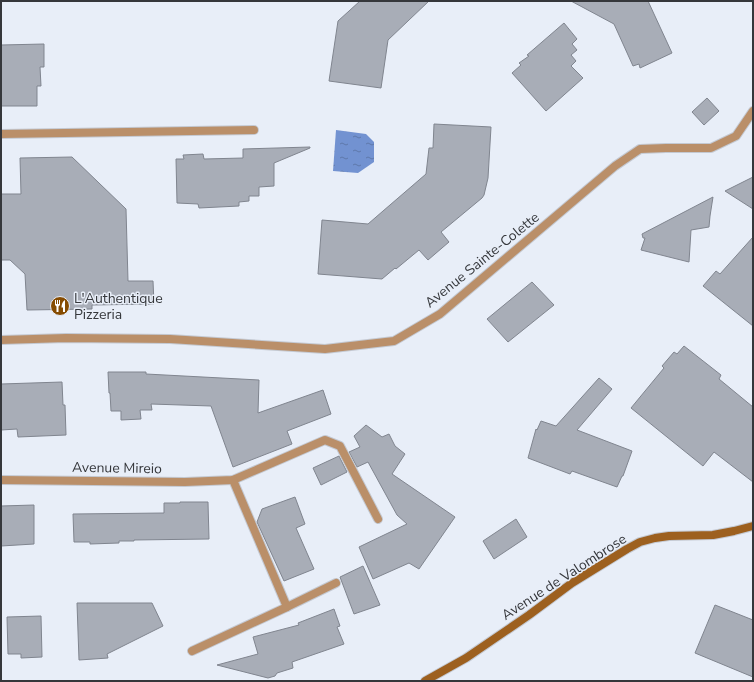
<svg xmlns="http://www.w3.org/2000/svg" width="754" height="682" font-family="'Nunito Sans',sans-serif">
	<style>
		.water { fill: url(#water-ripples) }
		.building { fill: #a8adb7; stroke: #80858f }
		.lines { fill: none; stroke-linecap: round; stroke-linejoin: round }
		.minor-casing { stroke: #c4c9d2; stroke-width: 10 }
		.secondary-casing { stroke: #c4c9d2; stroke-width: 10 }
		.minor { stroke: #ba8f69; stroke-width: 8 }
		.secondary { stroke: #9d601f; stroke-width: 8 }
		.labels { text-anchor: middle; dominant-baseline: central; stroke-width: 3; stroke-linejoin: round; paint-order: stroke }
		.street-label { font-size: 14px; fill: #35373b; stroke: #e8eef8 }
		.poi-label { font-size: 14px; fill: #35373b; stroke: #e8eef8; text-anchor: start }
	</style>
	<defs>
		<pattern id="water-ripples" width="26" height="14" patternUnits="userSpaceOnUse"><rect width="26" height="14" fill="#7292d1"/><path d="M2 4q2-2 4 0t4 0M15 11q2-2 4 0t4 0" fill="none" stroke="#5e78ab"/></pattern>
	</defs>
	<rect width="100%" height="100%" fill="#e8eef8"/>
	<path class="water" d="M 336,130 L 366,134 L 374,142 L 374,162 L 358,173 L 333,171 Z"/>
	<g class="building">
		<path d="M 360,1 L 429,1 L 388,40 L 381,88 L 329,81 L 338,21 Z"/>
		<path d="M 571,1 L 648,1 L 672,53 L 640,68 L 639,64 L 633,66 L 614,24 Z"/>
		<path d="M 564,23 L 577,39 L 572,44 L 577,50 L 571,55 L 576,61 L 571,66 L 583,78 L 546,111 L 512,73 L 521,65 L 519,63 L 529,56 L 527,55 Z"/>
		<path d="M 44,44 L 44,67 L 40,67 L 41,86 L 37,86 L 37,106 L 1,106 L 1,45 Z"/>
		<path d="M 707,98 L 719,111 L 704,125 L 692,112 Z"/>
		<path d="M 434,124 L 491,127 L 488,178 L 484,195 L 482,198 L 441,232 L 449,242 L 428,260 L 419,250 L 396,269 L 395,268 L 382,279 L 318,274 L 322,220 L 368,224 L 383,211 L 426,174 L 429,148 L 433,148 Z"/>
		<path d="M 310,147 L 310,148 L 274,163 L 274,186 L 259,187 L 259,196 L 249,196 L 249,201 L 239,202 L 239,206 L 199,208 L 198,204 L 177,203 L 176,159 L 184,159 L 183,155 L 203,154 L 204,159 L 243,158 L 243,149 Z"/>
		<path d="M 72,157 L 126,209 L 128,281 L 153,281 L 154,304 L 92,305 L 92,309 L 27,310 L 25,274 L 10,260 L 1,260 L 1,194 L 21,194 L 20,158 Z"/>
		<path d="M 753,177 L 753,209 L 725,191 Z"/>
		<path d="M 713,197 L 710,216 L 709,227 L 691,230 L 689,262 L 641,250 L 645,238 L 643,238 L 642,234 Z"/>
		<path d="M 753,237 L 753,326 L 703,286 L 716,271 L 720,274 Z"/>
		<path d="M 532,282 L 554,305 L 508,342 L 487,319 Z"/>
		<path d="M 684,346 L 721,375 L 719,379 L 753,407 L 753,482 L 714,452 L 703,466 L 631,408 L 664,368 L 662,366 L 674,352 L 677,354 Z"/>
		<path d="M 108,372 L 146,372 L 146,374 L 259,380 L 258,413 L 323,390 L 331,414 L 287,431 L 292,444 L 233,467 L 211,406 L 151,404 L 152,410 L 140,410 L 141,419 L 121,420 L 121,411 L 111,411 L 110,393 L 109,393 Z"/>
		<path d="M 599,378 L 612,389 L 577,430 L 632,451 L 623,476 L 622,476 L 617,487 L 572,471 L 570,474 L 528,458 L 536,429 L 537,430 L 541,421 L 556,426 Z"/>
		<path d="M 62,382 L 63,405 L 65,405 L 66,435 L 18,437 L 17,429 L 1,430 L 1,384 Z"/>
		<path d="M 366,425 L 382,437 L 389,434 L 395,446 L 405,454 L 392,474 L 455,517 L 419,569 L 409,563 L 373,579 L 359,547 L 407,524 L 397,515 L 368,462 L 357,467 L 349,452 L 360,447 L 354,436 Z"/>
		<path d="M 339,456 L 347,472 L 321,485 L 313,468 Z"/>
		<path d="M 295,497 L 305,524 L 296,528 L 314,569 L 284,581 L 257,522 L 262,509 Z"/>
		<path d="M 180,502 L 208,502 L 209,539 L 134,540 L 134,541 L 119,541 L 119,543 L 90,544 L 90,542 L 74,542 L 73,514 L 164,513 L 164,503 L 180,503 Z"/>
		<path d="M 34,505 L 34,544 L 1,546 L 1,506 Z"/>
		<path d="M 516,519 L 527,537 L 494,559 L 483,541 Z"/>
		<path d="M 363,566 L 380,605 L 354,614 L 340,577 Z"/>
		<path d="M 77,603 L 152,603 L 163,626 L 107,654 L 108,658 L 79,660 Z"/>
		<path d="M 715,605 L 753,620 L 753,677 L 695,653 Z"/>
		<path d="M 334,609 L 340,626 L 337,627 L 344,644 L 292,662 L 293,668 L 277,673 L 275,676 L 268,678 L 217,665 L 258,654 L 253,637 L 299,625 L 298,623 Z"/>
		<path d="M 41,616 L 42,657 L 21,658 L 21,654 L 8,654 L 7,617 Z"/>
	</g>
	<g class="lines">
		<g class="minor-casing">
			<g id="minor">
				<path d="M 1,134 L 254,130"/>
				<path d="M 1,340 L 66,338 L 170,339 L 325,349 L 394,341 L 440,314 L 615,166 L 640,149 L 666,148 L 711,148 L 736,136 L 753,111"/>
				<path d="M 1,480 L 185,482 L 233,480 L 325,440 L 340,446 L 378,519"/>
				<path d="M 287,607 L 336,583"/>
				<path d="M 192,651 L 287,607 L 233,480"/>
			</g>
		</g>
		<g class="secondary-casing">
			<path id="secondary" d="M 425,681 L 466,658 L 529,615 L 572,583 L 627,549 L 640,542 L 655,538 L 669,536 L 713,535 L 734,531 L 753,526"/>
		</g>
		<use href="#minor" class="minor"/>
		<use href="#secondary" class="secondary"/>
	</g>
	<defs>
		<g id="restaurant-disc" transform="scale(1)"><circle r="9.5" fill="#864c01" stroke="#e8eef8"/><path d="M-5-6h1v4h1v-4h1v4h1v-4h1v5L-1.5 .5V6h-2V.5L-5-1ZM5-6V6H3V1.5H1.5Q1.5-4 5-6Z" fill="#fff"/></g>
	</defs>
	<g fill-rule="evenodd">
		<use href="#restaurant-disc" x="60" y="306"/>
	</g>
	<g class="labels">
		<g class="street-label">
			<text transform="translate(482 260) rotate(-39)">Avenue Sainte-Colette</text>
			<text transform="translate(117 468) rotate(1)">Avenue Mireio</text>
			<text transform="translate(564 577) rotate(-33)">Avenue de Valombrose</text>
		</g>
		<g class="poi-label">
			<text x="74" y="298">L'Authentique<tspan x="74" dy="16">Pizzeria</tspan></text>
		</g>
	</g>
	<rect width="754" height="682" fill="none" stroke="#35373b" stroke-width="4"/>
</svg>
